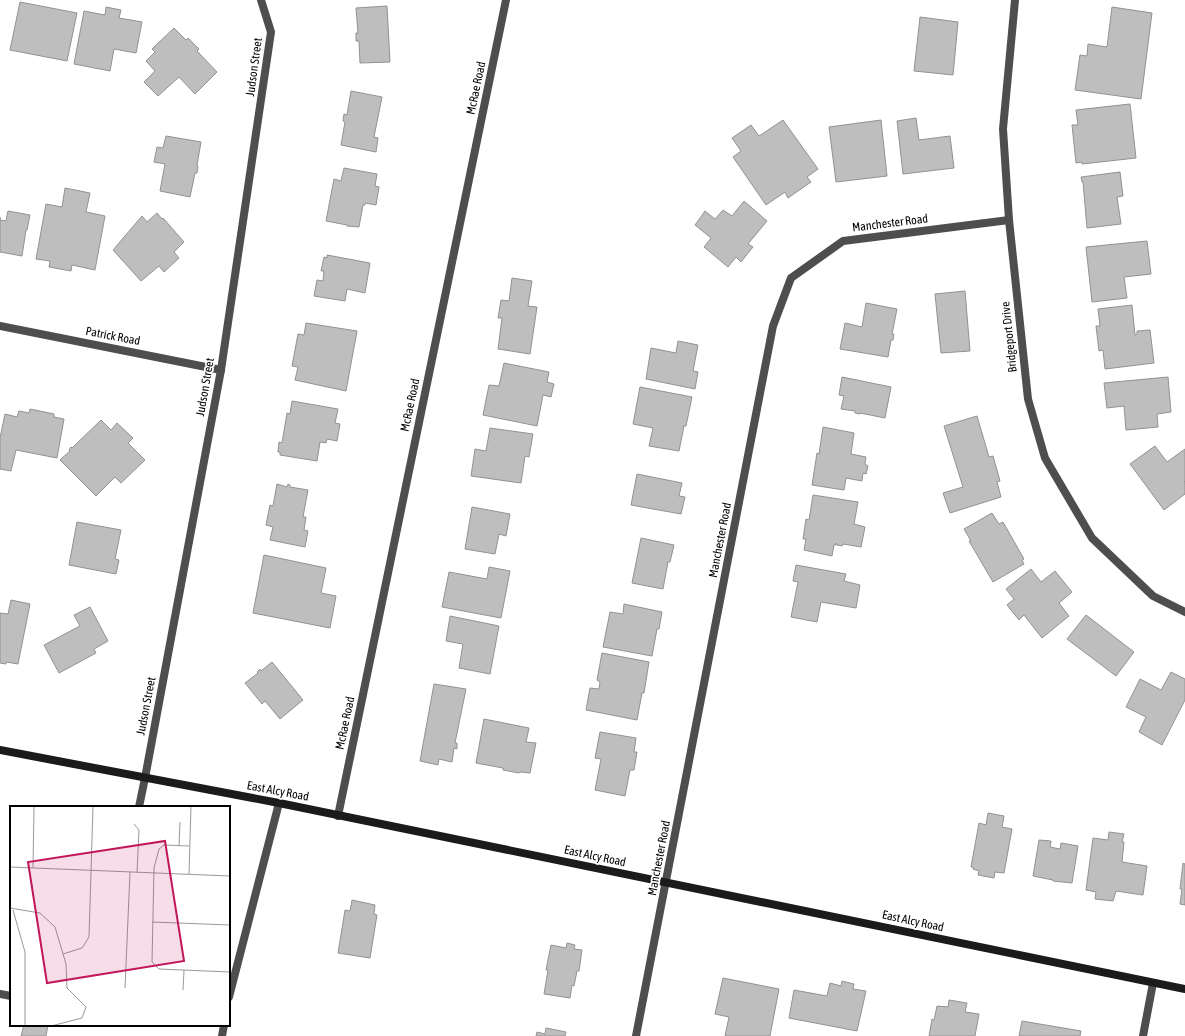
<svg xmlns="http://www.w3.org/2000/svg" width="1185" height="1036" font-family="'Asap Condensed',sans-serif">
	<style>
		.building { fill: #bebebe; stroke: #929292 }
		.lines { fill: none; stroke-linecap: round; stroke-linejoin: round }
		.lane { stroke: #4e4e4e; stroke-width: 8 }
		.street { stroke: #4e4e4e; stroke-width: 8 }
		.secondary { stroke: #1b1b1b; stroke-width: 8 }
		.labels { text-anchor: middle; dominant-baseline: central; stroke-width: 3.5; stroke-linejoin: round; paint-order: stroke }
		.street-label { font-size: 12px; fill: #000; stroke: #fff }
		.inset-road { fill: none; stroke: #999; stroke-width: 1 }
		.view { fill: #c2185b; fill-opacity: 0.15; stroke: #c2185b; stroke-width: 2 }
		.inset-edge { fill: none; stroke: #000; stroke-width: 2 }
	</style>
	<rect width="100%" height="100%" fill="#fff"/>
	<g class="building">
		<path d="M 20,2 L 77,13 L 67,61 L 10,50 Z"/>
		<path d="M 387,6 L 390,62 L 360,63 L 359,41 L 356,41 L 356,33 L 358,33 L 356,8 Z"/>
		<path d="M 106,7 L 121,10 L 119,18 L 142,22 L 136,53 L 114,49 L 110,71 L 74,64 L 84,11 L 105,15 Z"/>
		<path d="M 1112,7 L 1152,13 L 1141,99 L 1075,90 L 1080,55 L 1087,56 L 1088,44 L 1107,47 Z"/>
		<path d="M 920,17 L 958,22 L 953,75 L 914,71 Z"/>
		<path d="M 174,28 L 186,40 L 188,38 L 199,49 L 197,51 L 217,72 L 195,94 L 179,77 L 158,96 L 144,82 L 155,71 L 146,61 L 155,52 L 152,49 Z"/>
		<path d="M 351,91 L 382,97 L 374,137 L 378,138 L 376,152 L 341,145 L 345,122 L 343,121 L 344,114 L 347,115 Z"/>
		<path d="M 1130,104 L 1136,158 L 1082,164 L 1082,162 L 1076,163 L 1072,125 L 1078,125 L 1076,110 Z"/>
		<path d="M 916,118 L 919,140 L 950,136 L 954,168 L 903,174 L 897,121 Z"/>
		<path d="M 783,120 L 818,169 L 807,177 L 811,182 L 788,198 L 785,192 L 766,205 L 733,157 L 741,151 L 732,138 L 751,125 L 759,136 Z"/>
		<path d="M 881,120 L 887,176 L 836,182 L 829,127 Z"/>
		<path d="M 166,136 L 201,142 L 197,165 L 198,166 L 197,173 L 195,173 L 190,197 L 160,191 L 165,164 L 154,162 L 157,147 L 163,148 Z"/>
		<path d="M 344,168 L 377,174 L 375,186 L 379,187 L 376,205 L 365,203 L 365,205 L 363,205 L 359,227 L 347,226 L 347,225 L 326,221 L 334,179 L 341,181 Z"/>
		<path d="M 1120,172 L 1123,196 L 1117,197 L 1121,224 L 1087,228 L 1083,182 L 1082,182 L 1081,177 Z"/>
		<path d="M 65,188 L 90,193 L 86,212 L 105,216 L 95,270 L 72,265 L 71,271 L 49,267 L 50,261 L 36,259 L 46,204 L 62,207 Z"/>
		<path d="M 744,201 L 767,221 L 748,244 L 753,247 L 741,262 L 736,257 L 728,267 L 704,247 L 711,238 L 695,225 L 705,211 L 715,219 L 723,210 L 732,216 Z"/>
		<path d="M 8,211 L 30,215 L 27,230 L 26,230 L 22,256 L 0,252 L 0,217 L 0,220 L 6,221 Z"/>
		<path d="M 157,213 L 162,219 L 163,218 L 184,242 L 174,252 L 179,258 L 164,272 L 159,266 L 141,281 L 113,250 L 142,216 L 147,222 Z"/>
		<path d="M 1147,241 L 1151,274 L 1124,277 L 1127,298 L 1092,302 L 1086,247 Z"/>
		<path d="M 327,255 L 370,263 L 365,293 L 347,289 L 345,301 L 314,296 L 317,280 L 323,281 L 324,271 L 321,271 L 324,257 L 327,258 Z"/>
		<path d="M 512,278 L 532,281 L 528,306 L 537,307 L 530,354 L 498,349 L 502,318 L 498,318 L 501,300 L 509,301 Z"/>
		<path d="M 965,291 L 970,351 L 941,353 L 935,294 Z"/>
		<path d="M 866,303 L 897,309 L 892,334 L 894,334 L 893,340 L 891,340 L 888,357 L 840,349 L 845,323 L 862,327 Z"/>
		<path d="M 1132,305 L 1135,335 L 1137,334 L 1137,331 L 1150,330 L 1154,363 L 1105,369 L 1103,350 L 1099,351 L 1096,326 L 1100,326 L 1098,309 Z"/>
		<path d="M 306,323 L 357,331 L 346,391 L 295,380 L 298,367 L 292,366 L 298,334 L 304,335 Z"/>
		<path d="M 678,341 L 698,345 L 693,371 L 698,372 L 695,389 L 646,379 L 651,348 L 676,353 Z"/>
		<path d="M 504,363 L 549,372 L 547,382 L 554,384 L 551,397 L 543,395 L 537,426 L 483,415 L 489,385 L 499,386 Z"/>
		<path d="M 842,377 L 891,387 L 885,418 L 860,413 L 860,414 L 855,413 L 855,411 L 841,409 L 844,396 L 839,395 Z"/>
		<path d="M 1168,377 L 1171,412 L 1157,414 L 1158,427 L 1126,430 L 1124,406 L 1107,408 L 1104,383 Z"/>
		<path d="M 640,387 L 692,397 L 686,426 L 684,426 L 679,451 L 649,446 L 653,428 L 633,424 Z"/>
		<path d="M 292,401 L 338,409 L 335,423 L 340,424 L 337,441 L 327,439 L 326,443 L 320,442 L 317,461 L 280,455 L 280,452 L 278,452 L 279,442 L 282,443 L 287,413 L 290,414 Z"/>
		<path d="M 30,409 L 54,414 L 54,417 L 64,419 L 57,458 L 16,450 L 11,471 L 0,469 L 0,438 L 5,414 L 17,417 L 19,411 L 29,413 Z"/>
		<path d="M 977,416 L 989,457 L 993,456 L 1000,481 L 997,482 L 1001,497 L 950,513 L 943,493 L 963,487 L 944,426 Z"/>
		<path d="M 101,420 L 111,430 L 117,423 L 133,438 L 128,443 L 145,460 L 121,483 L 115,477 L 96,496 L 60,460 L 70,451 L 69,450 L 71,447 L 72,448 Z"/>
		<path d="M 823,427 L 854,433 L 851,454 L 866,457 L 865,464 L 868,466 L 866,474 L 863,473 L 862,481 L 846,478 L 844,490 L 812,485 L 817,453 L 819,454 Z"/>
		<path d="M 490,428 L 533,434 L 529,457 L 525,456 L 521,483 L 471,476 L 475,449 L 486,451 Z"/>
		<path d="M 1155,446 L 1167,462 L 1185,449 L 1185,481 L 1184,482 L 1185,484 L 1185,494 L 1164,510 L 1130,464 Z"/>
		<path d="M 637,474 L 682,483 L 679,496 L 685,497 L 681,514 L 631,505 Z"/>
		<path d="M 277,484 L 287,487 L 288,484 L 290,485 L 290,487 L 308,490 L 303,517 L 306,517 L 304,530 L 308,531 L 305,547 L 270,540 L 273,527 L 266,525 L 270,505 L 273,506 Z"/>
		<path d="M 813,495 L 858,502 L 854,524 L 865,527 L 861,547 L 843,544 L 842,546 L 837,545 L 836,543 L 836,545 L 834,545 L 832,556 L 804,550 L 806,539 L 803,539 L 806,519 L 809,520 Z"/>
		<path d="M 472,507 L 510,514 L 506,536 L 499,534 L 495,554 L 465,549 Z"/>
		<path d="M 992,513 L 999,524 L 1003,522 L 1024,559 L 1022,560 L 1024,564 L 993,582 L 969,541 L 971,541 L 964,529 Z"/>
		<path d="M 77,522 L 121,530 L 115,559 L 119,560 L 116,574 L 69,565 Z"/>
		<path d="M 641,538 L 674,545 L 670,562 L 668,562 L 663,589 L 632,583 Z"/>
		<path d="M 264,555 L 326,568 L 321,593 L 336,596 L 330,628 L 253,613 Z"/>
		<path d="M 796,565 L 846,574 L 844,581 L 860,585 L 856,608 L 821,602 L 817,622 L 791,617 L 798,582 L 793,581 Z"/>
		<path d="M 489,567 L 510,571 L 501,618 L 442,607 L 449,572 L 487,579 Z"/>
		<path d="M 1031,569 L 1041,582 L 1055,571 L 1072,592 L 1059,603 L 1069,616 L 1042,638 L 1024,615 L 1019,620 L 1007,605 L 1014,599 L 1006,589 Z"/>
		<path d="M 11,600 L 30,604 L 18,664 L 6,662 L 6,664 L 0,663 L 0,613 L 8,614 Z"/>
		<path d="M 624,604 L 662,612 L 659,629 L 657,629 L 652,656 L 603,647 L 610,612 L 623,614 Z"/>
		<path d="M 90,607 L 108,641 L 94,649 L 96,653 L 59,673 L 44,645 L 80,626 L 74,615 Z"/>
		<path d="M 1086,615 L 1134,652 L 1116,676 L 1067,639 Z"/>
		<path d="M 450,616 L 499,626 L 490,674 L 459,668 L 463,644 L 446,641 Z"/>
		<path d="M 602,653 L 649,662 L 644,693 L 642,693 L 637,720 L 586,710 L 590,688 L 599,689 L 600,682 L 597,680 Z"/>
		<path d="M 272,662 L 303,700 L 280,719 L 265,701 L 262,704 L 245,683 L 258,673 L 257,672 L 260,669 L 261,671 Z"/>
		<path d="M 1171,672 L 1185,679 L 1185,700 L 1162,745 L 1139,732 L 1146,717 L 1126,707 L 1140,679 L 1161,690 Z"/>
		<path d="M 434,684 L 466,689 L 455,743 L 457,743 L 457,749 L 454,748 L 452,762 L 439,759 L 438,765 L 420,761 Z"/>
		<path d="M 484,719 L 529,728 L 526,742 L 536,743 L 530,773 L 520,772 L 519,773 L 503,770 L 503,768 L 476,763 Z"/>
		<path d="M 600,732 L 636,738 L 634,752 L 637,752 L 634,770 L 630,770 L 625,796 L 595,790 L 601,759 L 595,758 Z"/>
		<path d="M 988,813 L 1004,816 L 1002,827 L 1012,829 L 1004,873 L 995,872 L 994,878 L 978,875 L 979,871 L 973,869 L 973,867 L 971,867 L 979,823 L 986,825 Z"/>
		<path d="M 1109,832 L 1124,834 L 1122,842 L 1124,842 L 1122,862 L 1147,866 L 1143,895 L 1116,891 L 1113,901 L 1095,899 L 1096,892 L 1086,890 L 1093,838 L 1108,840 Z"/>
		<path d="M 1039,840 L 1051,841 L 1050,847 L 1060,849 L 1061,843 L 1078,846 L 1072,883 L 1053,881 L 1053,880 L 1033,876 Z"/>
		<path d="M 1183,863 L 1185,864 L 1185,905 L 1180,904 L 1182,889 L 1180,889 Z"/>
		<path d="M 352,900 L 375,905 L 374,914 L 377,915 L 370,958 L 338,953 L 345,910 L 350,911 Z"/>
		<path d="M 567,943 L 575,945 L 574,949 L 582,950 L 579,971 L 577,971 L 574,986 L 572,985 L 570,998 L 544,994 L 548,970 L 546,970 L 551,945 L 566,948 Z"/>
		<path d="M 723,978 L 779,989 L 770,1036 L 725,1036 L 729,1017 L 715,1014 Z"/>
		<path d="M 842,981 L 854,984 L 853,989 L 866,991 L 857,1031 L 789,1018 L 794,990 L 827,996 L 830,983 L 841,986 Z"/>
		<path d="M 949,1000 L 967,1003 L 965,1012 L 979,1014 L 975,1036 L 929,1036 L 932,1019 L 934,1020 L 937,1006 L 948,1007 Z"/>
		<path d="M 1022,1021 L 1081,1031 L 1080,1036 L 1019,1036 Z"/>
		<path d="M 24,1025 L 48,1025 L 46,1036 L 21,1036 Z"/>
		<path d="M 546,1028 L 566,1032 L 565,1036 L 536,1036 L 537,1032 L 545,1034 Z"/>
	</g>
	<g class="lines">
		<g class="lane">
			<path d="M 139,807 L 145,778"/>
			<path d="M 0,994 L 11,996"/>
			<path d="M 229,997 L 279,803"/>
			<path d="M 222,1036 L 224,1025"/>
		</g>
		<g class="street">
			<path d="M 1015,0 L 1003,129 L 1009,220 L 1028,399 L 1045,458 L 1092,538 L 1153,596 L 1185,612"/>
			<path d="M 0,326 L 221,370"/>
			<path d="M 145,778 L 221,370 L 271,32 L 261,0"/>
			<path d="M 338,816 L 506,0"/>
			<path d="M 636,1036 L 773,326 L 791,278 L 843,241 L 1009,220"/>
			<path d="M 1143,1036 L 1153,983"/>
		</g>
		<path class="secondary" d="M 0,750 L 279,803 L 1185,989"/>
	</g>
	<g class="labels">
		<g class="street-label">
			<text transform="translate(254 67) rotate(-82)">Judson Street</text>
			<text transform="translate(476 88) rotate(-78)">McRae Road</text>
			<text transform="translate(890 223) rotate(-7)">Manchester Road</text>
			<text transform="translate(113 336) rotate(11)">Patrick Road</text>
			<text transform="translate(1009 337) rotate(-96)">Bridgeport Drive</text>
			<text transform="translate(205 387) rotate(-80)">Judson Street</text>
			<text transform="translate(410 405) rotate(-78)">McRae Road</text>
			<text transform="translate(720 540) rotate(-79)">Manchester Road</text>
			<text transform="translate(146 706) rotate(-79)">Judson Street</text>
			<text transform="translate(345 723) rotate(-78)">McRae Road</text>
			<text transform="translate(278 791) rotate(11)">East Alcy Road</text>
			<text transform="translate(595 856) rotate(12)">East Alcy Road</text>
			<text transform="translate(659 858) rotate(-79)">Manchester Road</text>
			<text transform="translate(913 921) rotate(12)">East Alcy Road</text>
		</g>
	</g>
	<g transform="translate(10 806)">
		<rect width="220" height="220" fill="#fff"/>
		<path class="inset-road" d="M 124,18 L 129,24 L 127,67M 169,40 L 170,16M 179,40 L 154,39 L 149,43 L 144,62 L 142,156 L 149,163 L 220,166M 0,61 L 220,70M 23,62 L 24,0M 179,68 L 181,0M 0,102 L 30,107 L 45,121 L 56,158 L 57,182 L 76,201 L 72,212 L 41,220M 3,104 L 15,146 L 15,220M 142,116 L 220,119M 53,148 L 72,142 L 79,131 L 83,0M 115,182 L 120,66M 173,184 L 174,164"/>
		<path class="view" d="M 155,35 L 174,155 L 37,177 L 18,56 Z"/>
		<rect width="220" height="220" class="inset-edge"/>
	</g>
</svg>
